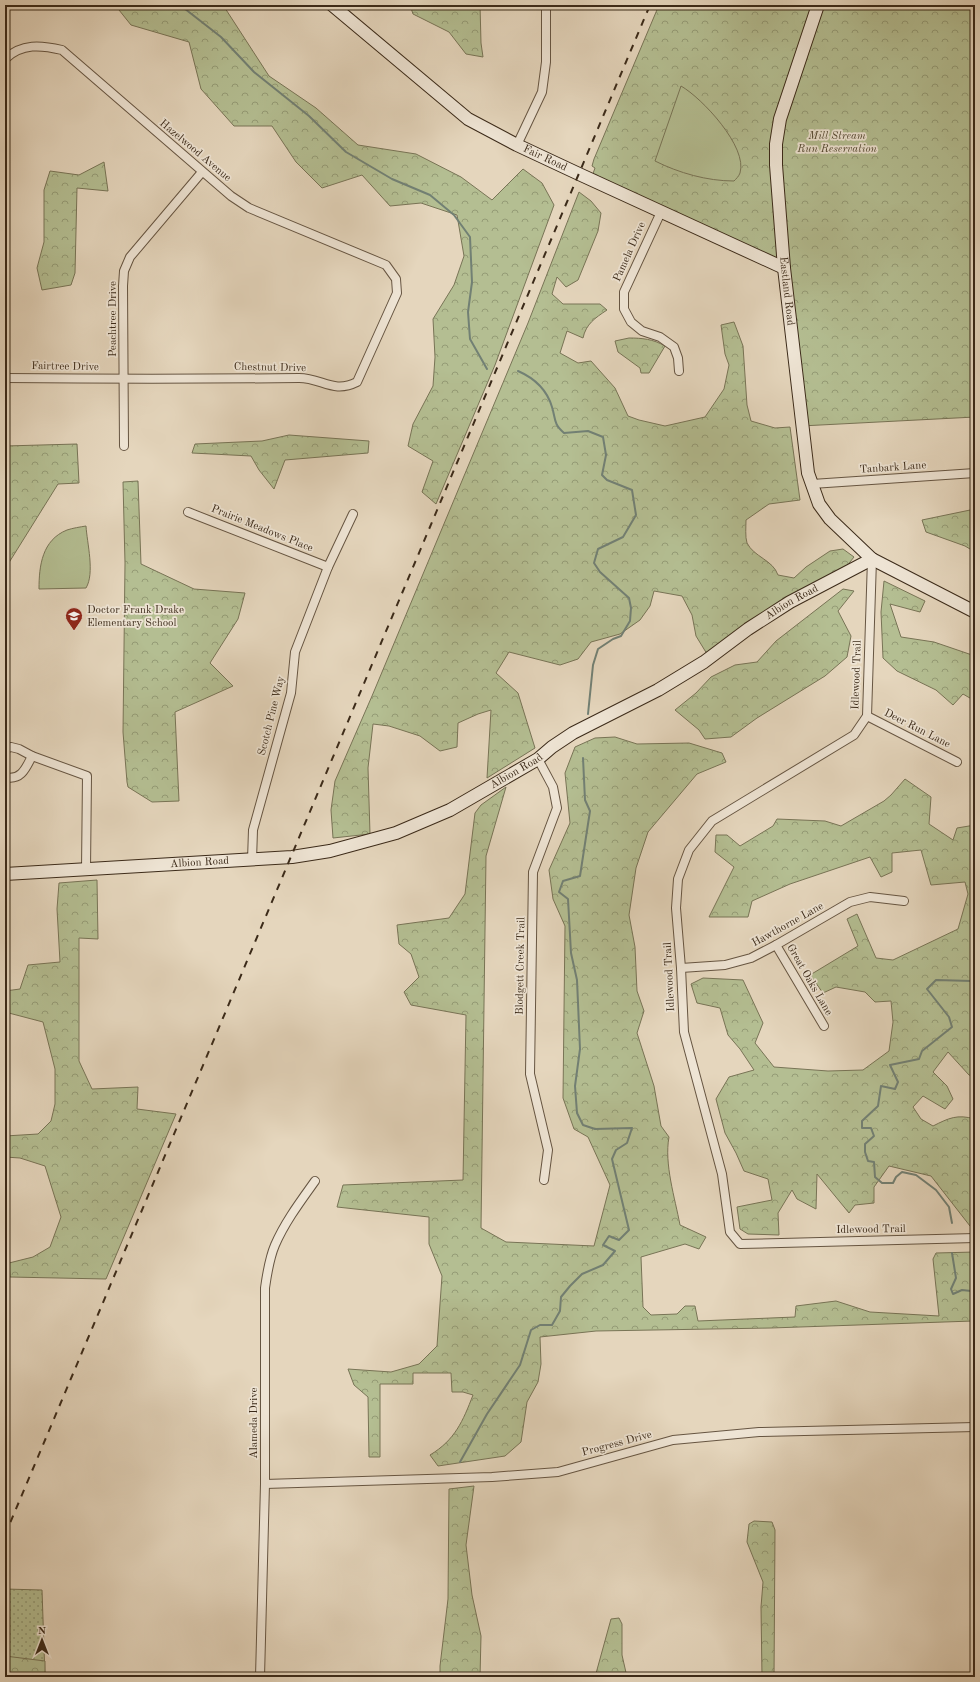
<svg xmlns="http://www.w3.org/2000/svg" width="980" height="1682" font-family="'Old Standard TT',serif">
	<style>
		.grass { fill: url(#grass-dots); stroke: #787456 }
		.forest { fill: url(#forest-crowns); stroke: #787456 }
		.pitch { fill: #b4be92; stroke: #787456 }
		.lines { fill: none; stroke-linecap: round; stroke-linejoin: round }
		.stream { stroke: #728074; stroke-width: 2 }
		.street-casing { stroke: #665542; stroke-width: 10 }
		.secondary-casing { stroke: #3b2a19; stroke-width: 14 }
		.street { stroke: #eee4d4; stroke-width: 8 }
		.secondary { stroke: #eee4d4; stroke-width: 12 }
		.rail { stroke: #3b2a19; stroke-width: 2; stroke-dasharray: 7 7; stroke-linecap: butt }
		.labels { text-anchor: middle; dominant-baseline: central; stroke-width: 3.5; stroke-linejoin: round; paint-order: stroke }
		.park-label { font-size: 11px; font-style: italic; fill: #534831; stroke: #eee4d4 }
		.street-label { font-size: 11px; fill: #3b2a19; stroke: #eee4d4 }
		.poi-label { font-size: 11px; fill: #3b2a19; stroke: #eee4d4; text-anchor: start }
	</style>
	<defs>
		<pattern id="grass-dots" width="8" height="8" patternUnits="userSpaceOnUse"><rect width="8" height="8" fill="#b4be92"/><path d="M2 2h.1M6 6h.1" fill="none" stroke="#949b76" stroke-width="1.8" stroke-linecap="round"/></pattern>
		<pattern id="forest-crowns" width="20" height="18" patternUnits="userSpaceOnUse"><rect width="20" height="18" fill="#b4be92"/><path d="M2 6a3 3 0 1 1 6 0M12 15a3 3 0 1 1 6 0" fill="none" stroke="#949b76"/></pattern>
	</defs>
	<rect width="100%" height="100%" fill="#e5d6bd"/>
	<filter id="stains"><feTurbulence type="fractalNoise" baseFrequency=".005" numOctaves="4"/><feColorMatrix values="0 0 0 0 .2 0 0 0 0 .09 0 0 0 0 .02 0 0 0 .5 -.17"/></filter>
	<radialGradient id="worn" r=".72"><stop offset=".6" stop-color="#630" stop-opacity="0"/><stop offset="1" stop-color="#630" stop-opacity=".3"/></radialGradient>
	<path class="grass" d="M 5,1589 L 42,1590 L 45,1677 L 5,1677 Z"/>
	<g class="forest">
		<path d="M 115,5 L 223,5 L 269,76 L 316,108 L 358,145 L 416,154 L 461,177 L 492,200 L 523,169 L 542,183 L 554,205 L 495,365 L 436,504 L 422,492 L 433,461 L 408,446 L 413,424 L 433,386 L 435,357 L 433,319 L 454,285 L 464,256 L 457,215 L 421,203 L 390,206 L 362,175 L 322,188 L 296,162 L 272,126 L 234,126 L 201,89 L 189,42 L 131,25 Z"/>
		<path d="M 410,5 L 480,5 L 481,43 L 483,57 L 466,54 L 449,32 L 413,14 Z"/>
		<path d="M 659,5 L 975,5 L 975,417 L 801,426 L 785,270 L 591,179 L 595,168 L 592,166 L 594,159 Z"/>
		<path d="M 104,162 L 108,191 L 77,188 L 75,273 L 71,285 L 42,290 L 37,268 L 44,242 L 44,190 L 50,171 L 79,175 Z"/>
		<path d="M 579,192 L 591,201 L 601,213 L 598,231 L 578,280 L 566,287 L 557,277 L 552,294 L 563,304 L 600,304 L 607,310 C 595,318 586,324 583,338 L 567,331 L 560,353 L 578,363 L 591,361 L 615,388 L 628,416 L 639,420 L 665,426 L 705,417 L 724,389 L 729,365 L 725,354 L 721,325 L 734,322 L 743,346 L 747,405 L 751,421 L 775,428 L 790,427 L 800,500 L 769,504 L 746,520 C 746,526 745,537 747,543 C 754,557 773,560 778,575 L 794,578 L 806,567 L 830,551 L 843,549 L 854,557 L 846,567 L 707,654 L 696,636 L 692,615 L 682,596 L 654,591 L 650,606 L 640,620 L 620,634 L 591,642 L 578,659 L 560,665 L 509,652 L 496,673 L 518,693 L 535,748 L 487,778 L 491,710 L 478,714 L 458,723 L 457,747 L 440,751 L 420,736 L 389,726 L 373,724 L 368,768 L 370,834 L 333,838 L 331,810 L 335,781 L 372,696 L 528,323 Z"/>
		<path d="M 629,338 C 642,338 653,339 665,346 L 649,373 L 641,373 L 640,368 L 618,352 L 615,341 Z"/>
		<path d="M 289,435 L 369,441 L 368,453 L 285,460 L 274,489 L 259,470 L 251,456 L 192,453 L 195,444 L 262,441 Z"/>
		<path d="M 77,444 L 79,483 L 58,484 L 5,569 L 5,446 Z"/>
		<path d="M 138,481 L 141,564 L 194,589 L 245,593 L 238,619 L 210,663 L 233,686 L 175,712 L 179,801 L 152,802 L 128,787 L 127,782 L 123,732 L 125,563 L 123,482 Z"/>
		<path d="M 975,509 L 975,552 L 965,546 L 926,532 L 922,520 Z"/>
		<path d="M 884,581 L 925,601 L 920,612 L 890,604 L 901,637 L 934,642 L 975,656 L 975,701 L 963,694 L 953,705 L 936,690 L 897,671 L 883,658 L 881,612 Z"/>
		<path d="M 843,589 L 854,591 L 838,611 L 851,636 L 847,657 L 825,676 L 757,718 L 731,737 L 705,739 L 699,730 L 675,710 L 696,693 L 711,677 L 735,665 L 757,662 L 776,641 Z"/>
		<path d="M 615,737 L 637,744 L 689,743 L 722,753 L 726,762 L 697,774 L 648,832 L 636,868 L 629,915 L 635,947 L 637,991 L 644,1011 L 637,1033 L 654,1086 L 661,1126 L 669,1137 C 664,1164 675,1198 680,1225 L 706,1237 L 699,1249 L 685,1244 L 641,1257 L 643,1307 L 651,1315 L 677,1314 L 685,1306 L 695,1306 L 698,1321 L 795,1317 L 796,1306 L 836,1301 L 870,1312 L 939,1316 L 933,1259 L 936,1253 L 975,1252 L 975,1339 L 973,1321 L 771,1328 L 596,1331 L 540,1337 L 541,1364 L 538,1382 L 527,1402 L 521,1442 L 505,1456 L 438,1466 L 430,1455 C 455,1440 463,1421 473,1395 L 463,1392 L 452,1392 L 451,1373 L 413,1373 L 413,1384 L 380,1384 L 380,1457 L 369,1457 L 368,1397 L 354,1385 L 348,1369 L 391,1372 L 419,1364 L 437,1346 L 442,1276 L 429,1244 L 429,1217 L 337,1207 L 343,1185 L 463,1180 L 466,1015 L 411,1005 L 404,992 L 419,977 L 411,954 L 399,944 L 397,925 L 449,918 L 465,894 L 475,813 L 481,805 L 506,787 L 486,856 L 481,1228 L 506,1242 L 594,1246 L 610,1185 L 588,1137 L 574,1129 L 563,1098 L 565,926 L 553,899 L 549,870 L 570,823 L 565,773 L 575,747 L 595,738 Z"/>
		<path d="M 905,779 L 931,797 L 929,824 L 953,840 L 957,828 L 975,825 L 974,1077 L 969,1075 L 948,1052 L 933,1072 L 947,1086 L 953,1099 L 945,1109 L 923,1096 L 913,1107 L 921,1119 L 933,1126 C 949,1118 957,1114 975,1119 L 975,1226 L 970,1226 L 931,1176 L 889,1166 L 874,1187 L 874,1203 L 855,1205 L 849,1213 L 817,1174 L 816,1209 L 797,1199 L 792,1190 L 778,1213 L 779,1235 L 748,1234 L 740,1229 L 737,1207 L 772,1200 L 768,1179 L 744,1171 L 736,1153 L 725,1133 L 716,1099 L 729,1077 L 754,1070 L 740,1049 L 728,1035 L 720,1008 L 697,1003 L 691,984 L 703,978 L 743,980 L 763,1023 L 755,1043 L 774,1067 L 828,1071 L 863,1070 L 889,1051 L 893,1022 L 891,1001 L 875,1002 L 865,992 L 836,987 L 823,993 L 810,975 L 858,946 L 847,919 L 857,914 L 876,958 L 893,960 L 958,929 L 968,894 L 965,882 L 931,885 L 921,850 L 892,853 L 892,872 L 881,877 L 870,857 L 790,884 L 752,901 L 748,917 L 709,917 L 734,867 L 715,852 L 716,835 L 727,835 L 740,846 L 773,826 L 777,819 L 825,821 L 841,826 L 884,801 L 891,795 Z"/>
		<path d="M 97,880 L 98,939 L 79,938 L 79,1061 L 92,1089 L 138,1087 L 137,1109 L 176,1114 L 106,1279 L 10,1277 L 9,1263 L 33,1257 L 50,1247 L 61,1217 L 45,1166 L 20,1158 L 5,1157 L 5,1136 L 38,1134 L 51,1121 L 55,1104 L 55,1069 L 43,1022 L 5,1012 L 5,991 L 20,989 L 28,965 L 60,962 L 57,909 L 59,883 Z"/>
		<path d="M 474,1486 L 466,1545 L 472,1595 L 481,1636 L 480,1677 L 440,1677 L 440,1666 L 448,1599 L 449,1489 Z"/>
		<path d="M 754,1521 L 772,1522 L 775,1530 L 774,1677 L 762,1677 L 761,1607 L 763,1582 L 747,1542 L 749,1524 Z"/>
		<path d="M 619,1618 L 622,1624 L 622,1655 L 627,1677 L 595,1677 L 611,1619 Z"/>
		<path d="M 5,1656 L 45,1661 L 45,1677 L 5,1677 Z"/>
	</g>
	<g class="pitch">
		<path d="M 681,86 C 702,98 748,147 740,173 C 739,176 736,179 734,181 C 707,181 679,173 655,161 Z"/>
		<path d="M 86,526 C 87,543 95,573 86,588 L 39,589 C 39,566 42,540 67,530 C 73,528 80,527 86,526 Z"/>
	</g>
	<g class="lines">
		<g class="stream">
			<path d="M 180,5 L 221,37 L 254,72 L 309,116 L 346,152 L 392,179 L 430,195 L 454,215 L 470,237 L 472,282 L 468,312 L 470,339 L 487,369"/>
			<path d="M 518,371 C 534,378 547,390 552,407 C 556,420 553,423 564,433 L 588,431 L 603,437 L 606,455 L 602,475 L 607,480 L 632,490 L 636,515 L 623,537 L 598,549 L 594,563 L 600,572 L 629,598 L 631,608 L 630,621 L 621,636 L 613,639 L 598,649 L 593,665 L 588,714"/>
			<path d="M 952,1223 L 949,1207 L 936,1190 L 916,1175 L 902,1172 L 896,1177 L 893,1183 L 882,1183 L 875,1177 L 874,1162 L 868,1161 L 865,1152 L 865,1144 L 874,1136 L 871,1128 L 862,1128 L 862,1121 L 878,1106 L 881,1086 L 895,1089 L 898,1082 L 890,1065 L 919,1059 L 922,1051 L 952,1027 L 949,1017 L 927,989 L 936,980 L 972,981 L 975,979"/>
			<path d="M 952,1253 L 956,1278 L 951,1289 L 953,1294 L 962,1290 L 971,1291 L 975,1298"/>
			<path d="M 460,1462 L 487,1414 L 520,1365 L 531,1330 L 540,1325 L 552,1325 L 560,1311 L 561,1297 L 570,1286 L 582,1274 L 603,1265 L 615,1251 L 603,1245 L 609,1236 L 619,1240 L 629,1230 L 612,1159 L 616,1150 L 627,1143 L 632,1128 L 595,1129 L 583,1125 L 577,1113 L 575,1086 L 580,1049 L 577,980 L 571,953 L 568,899 L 559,892 L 563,881 L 580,876 L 590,811 L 585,800 L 583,758"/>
		</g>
		<g class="street-casing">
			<g id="street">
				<path d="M 5,59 C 22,43 41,45 62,50 L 231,196 L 249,208 L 386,265 L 396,279 L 397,293 L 357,382 C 333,394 322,378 299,378 C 201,379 103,379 5,378"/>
				<path d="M 517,145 L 542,92 L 546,62 L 546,5"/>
				<path d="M 661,212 L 624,292 L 624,309 L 631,322 L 642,331 L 660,337 L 674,347 L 678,358 L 679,371"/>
				<path d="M 124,446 L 123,286 L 124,271 L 130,257 L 202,172"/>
				<path d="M 812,484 L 975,473"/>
				<path d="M 188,512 L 328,567"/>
				<path d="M 872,559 L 867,716 L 854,735 L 712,821 L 689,850 L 678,879 L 676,908 L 681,968 L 684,1032 L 722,1174 L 730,1232 L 740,1244 L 975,1238"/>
				<path d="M 867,716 L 957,762"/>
				<path d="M 5,749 L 11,747 L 19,749 L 32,756 L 87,776 L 86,869"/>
				<path d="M 538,759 L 553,787 L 557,808 L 533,872 L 530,1074 L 548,1150 L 544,1180"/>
				<path d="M 5,777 C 21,781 26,768 32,756"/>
				<path d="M 252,860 L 253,830 L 291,693 L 295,652 L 328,567 L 353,514"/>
				<path d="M 776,945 L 824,1026"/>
				<path d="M 681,968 L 725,965 L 751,958 L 776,945 L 850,902 L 870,897 L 904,901"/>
				<path d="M 265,1484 L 492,1477 L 558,1472 L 673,1440 L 759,1432 L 975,1427"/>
				<path d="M 260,1677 L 265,1484 L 265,1288 C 267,1274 269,1259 275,1245 C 285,1222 300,1202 315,1181"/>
			</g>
		</g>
		<g class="secondary-casing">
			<g id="secondary">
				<path id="s1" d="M 332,5 L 468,119 L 517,145 L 579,174 L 784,268"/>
				<path id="s2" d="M 818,5 L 780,119 L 776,144 L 776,165 L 784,268 L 808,473 L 819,504 L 830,519 L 872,559 L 975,612"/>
				<path id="s3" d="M 5,874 L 292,857 L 330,851 L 396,833 L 450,810 L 538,759 L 552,747 L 573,733 L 658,690 L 704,662 L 748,629 L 790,602 L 872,559"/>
			</g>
		</g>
		<use href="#street" class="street"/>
		<use href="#secondary" class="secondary"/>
		<path class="rail" d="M 5,1535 L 650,5"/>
	</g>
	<defs>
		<g id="school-pin" transform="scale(0.9)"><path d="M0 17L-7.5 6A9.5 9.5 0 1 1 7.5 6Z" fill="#8f2418" stroke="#eee4d4"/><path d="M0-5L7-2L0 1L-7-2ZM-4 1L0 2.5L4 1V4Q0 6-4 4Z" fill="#fff"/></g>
	</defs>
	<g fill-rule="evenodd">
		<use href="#school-pin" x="74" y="616"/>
	</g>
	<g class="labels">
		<g class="park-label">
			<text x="837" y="136">Mill Stream<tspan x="837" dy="13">Run Reservation</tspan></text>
		</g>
		<g class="street-label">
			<text transform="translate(195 151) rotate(40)">Hazelwood Avenue</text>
			<text stroke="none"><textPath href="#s1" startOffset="264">Fair Road</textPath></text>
			<text transform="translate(630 252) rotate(-66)">Pamela Drive</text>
			<text stroke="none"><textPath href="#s2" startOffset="293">Eastland Road</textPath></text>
			<text transform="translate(113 319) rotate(-90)">Peachtree Drive</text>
			<text transform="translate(65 367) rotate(1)">Fairtree Drive</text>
			<text transform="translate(270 368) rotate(1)">Chestnut Drive</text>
			<text transform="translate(893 468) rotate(-4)">Tanbark Lane</text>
			<text transform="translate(262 529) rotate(22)">Prairie Meadows Place</text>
			<text stroke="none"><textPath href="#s3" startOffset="854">Albion Road</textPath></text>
			<text transform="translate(857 675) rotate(-88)">Idlewood Trail</text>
			<text transform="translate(272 716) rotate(-76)">Scotch Pine Way</text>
			<text transform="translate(917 729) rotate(27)">Deer Run Lane</text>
			<text stroke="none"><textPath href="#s3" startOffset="530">Albion Road</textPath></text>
			<text stroke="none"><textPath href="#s3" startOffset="195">Albion Road</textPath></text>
			<text transform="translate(788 925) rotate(-29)">Hawthorne Lane</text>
			<text transform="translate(521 966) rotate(-89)">Blodgett Creek Trail</text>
			<text transform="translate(670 977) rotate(-93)">Idlewood Trail</text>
			<text transform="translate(809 980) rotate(60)">Great Oaks Lane</text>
			<text transform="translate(871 1230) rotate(-1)">Idlewood Trail</text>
			<text transform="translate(254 1423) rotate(-90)">Alameda Drive</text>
			<text transform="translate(617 1444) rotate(-15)">Progress Drive</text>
		</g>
		<g class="poi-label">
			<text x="87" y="610">Doctor Frank Drake<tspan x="87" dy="13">Elementary School</tspan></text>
		</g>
	</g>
	<rect width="980" height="1682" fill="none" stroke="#e5d6bd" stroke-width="20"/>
	<rect x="6" y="6" width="968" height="1670" fill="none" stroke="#3b2a19" stroke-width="2"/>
	<rect x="10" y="10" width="960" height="1662" fill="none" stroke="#3b2a19"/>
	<g transform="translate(42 1640)" stroke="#eee4d4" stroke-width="3" paint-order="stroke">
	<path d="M0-3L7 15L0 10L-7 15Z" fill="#3b2a19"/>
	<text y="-6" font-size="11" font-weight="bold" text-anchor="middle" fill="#3b2a19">N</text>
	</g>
	<rect width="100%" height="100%" filter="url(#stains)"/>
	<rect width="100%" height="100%" fill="url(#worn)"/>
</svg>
